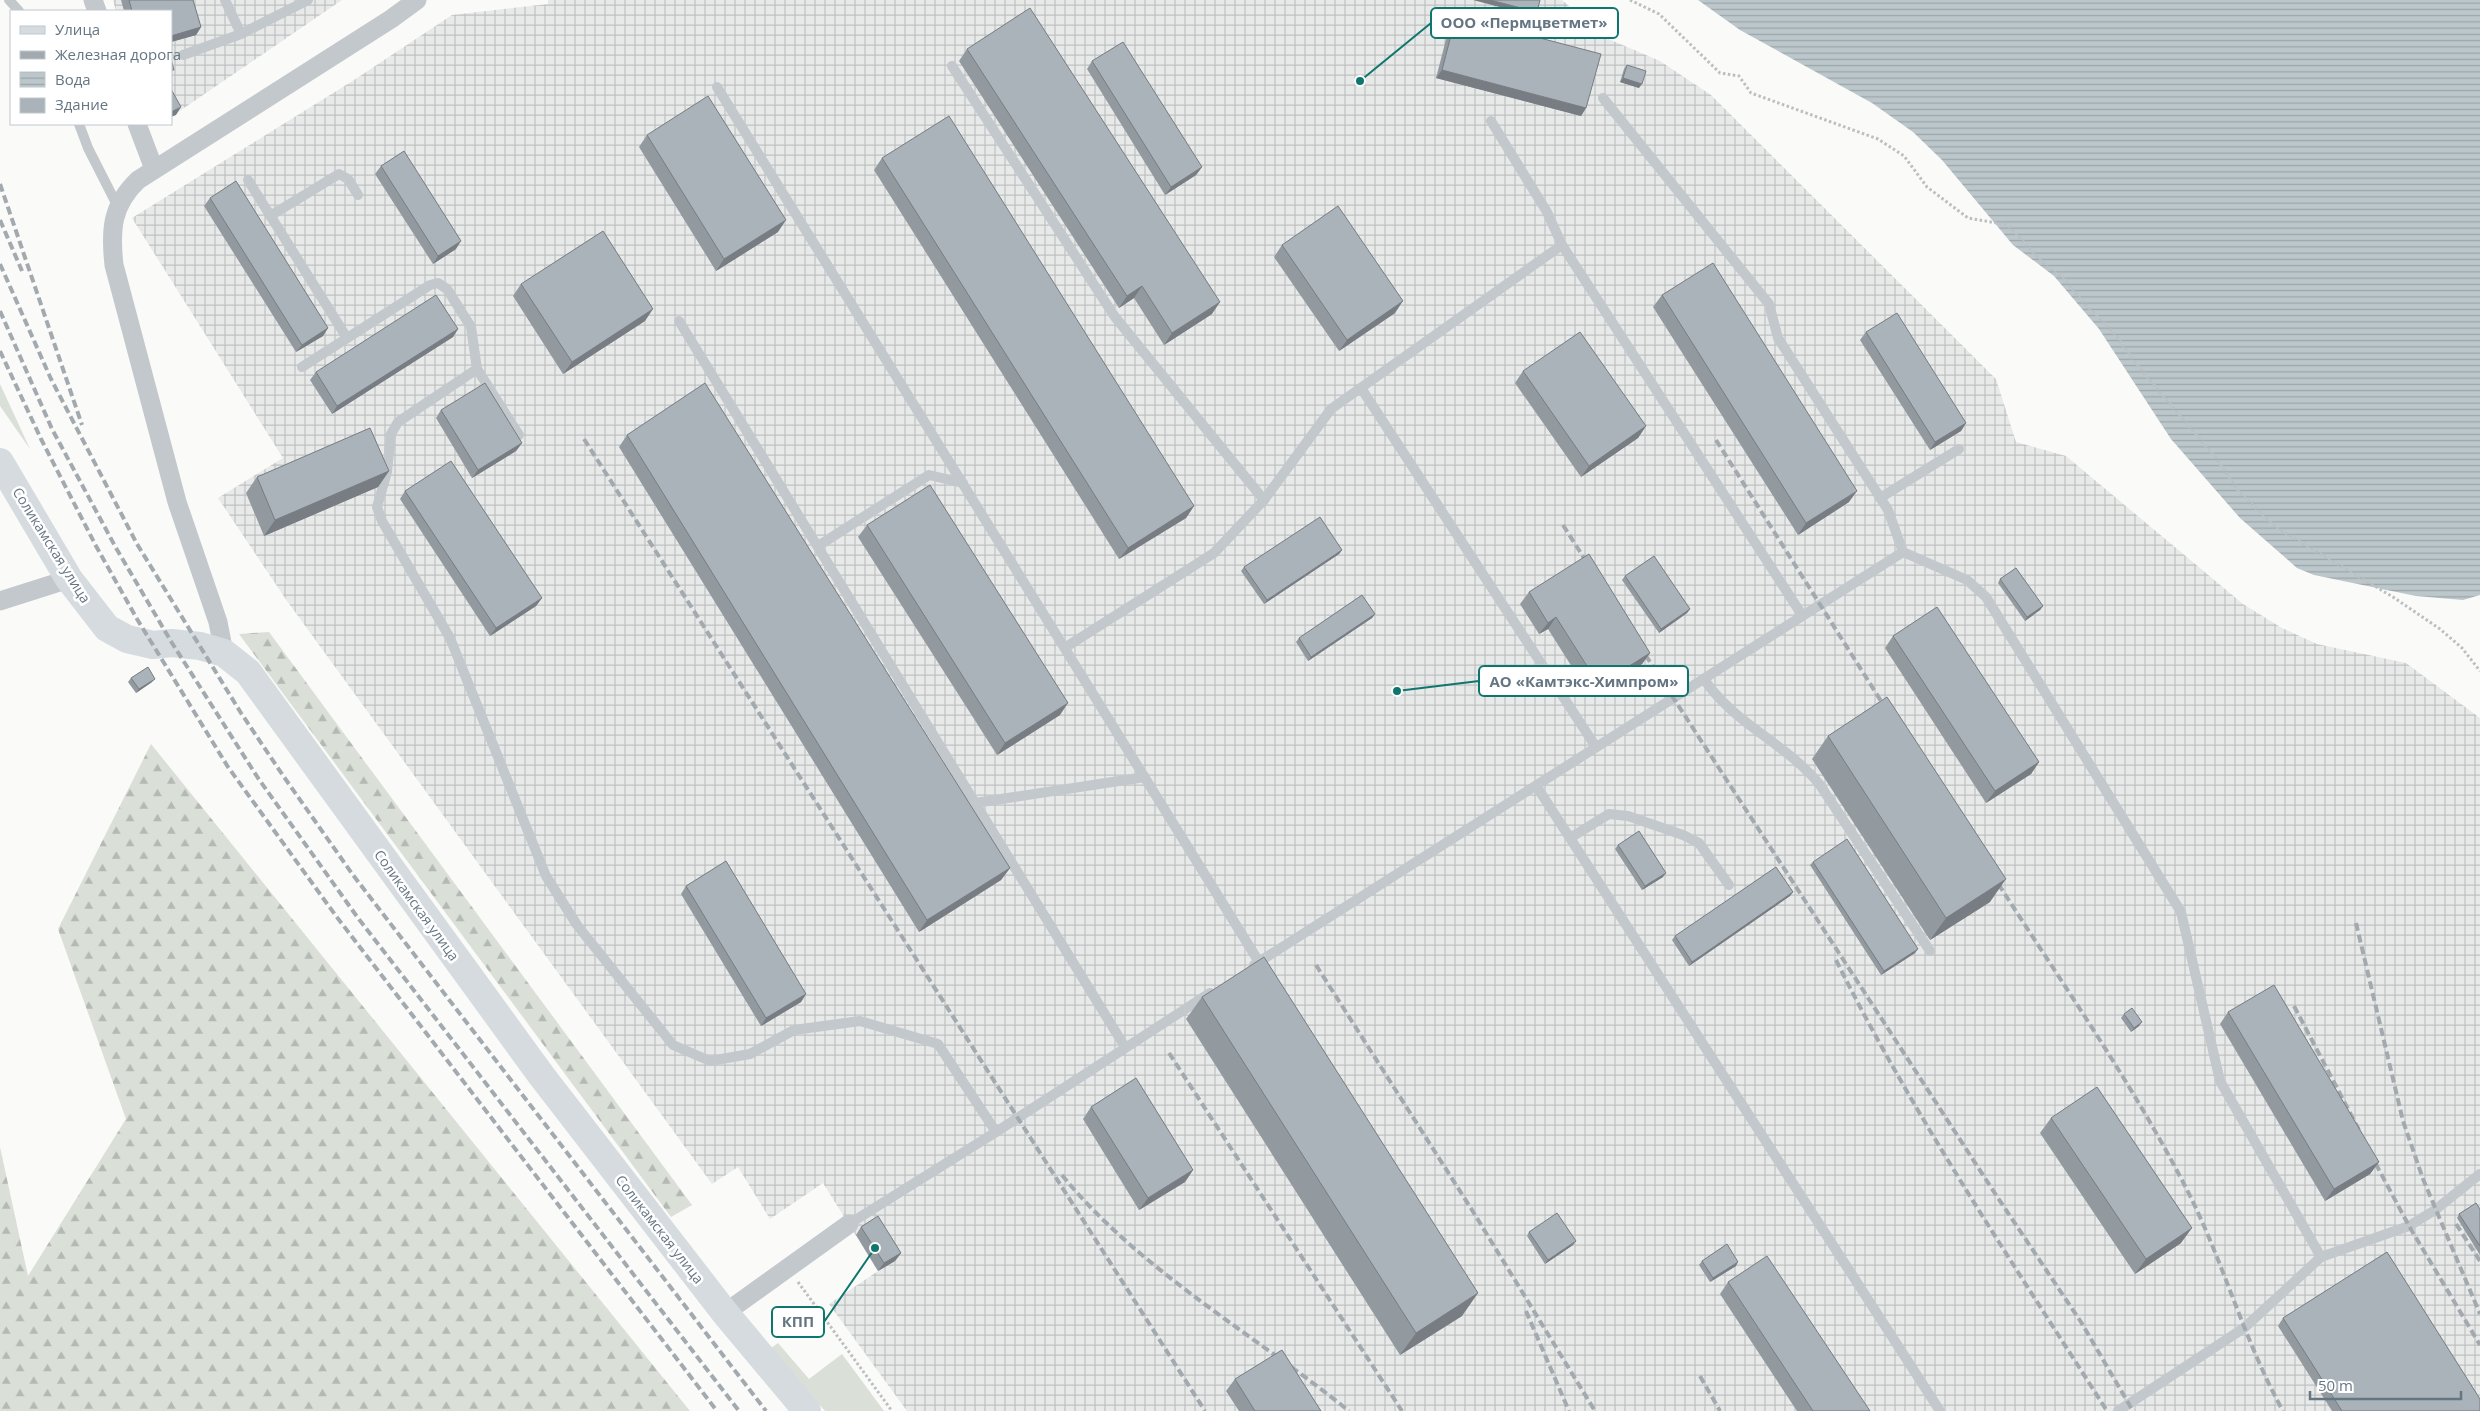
<svg xmlns="http://www.w3.org/2000/svg" width="2480" height="1411" font-family="'Open Sans',sans-serif">
	<style>
		.industrial { fill: url(#industrial-grid) }
		.grass { fill: #dadfd7 }
		.forest { fill: url(#forest-firs) }
		.water { fill: url(#water-rules) }
		.lines { fill: none; stroke-linecap: round; stroke-linejoin: round }
		.path { stroke: #bbbfc2; stroke-width: 3; stroke-dasharray: 2.5 2.5; stroke-linecap: butt }
		.lane { stroke: #c3c8cc; stroke-width: 10 }
		.street { stroke: #c3c8cc; stroke-width: 19 }
		.primary { stroke: #d6dbdf; stroke-width: 28 }
		.rail { stroke: #a2aab0; stroke-width: 4; stroke-dasharray: 8 4; stroke-linecap: butt }
		.wall { fill: #929a9f }
		.shaded-wall { fill: #777d82 }
		.building { fill: #aab3b9; stroke: #777d82 }
		.labels { text-anchor: middle; dominant-baseline: central; stroke-width: 5; stroke-linejoin: round; paint-order: stroke }
		.street-label { font-size: 14px; fill: #657683; stroke: #fff }
		.leader { fill: none; stroke: #0f766e; stroke-width: 2 }
		.callout-dot { fill: #0f766e; stroke: #fff; stroke-width: 2 }
		.callout { fill: #fff; stroke: #0f766e; stroke-width: 2 }
		.callout-label { font-size: 15px; text-anchor: middle; font-weight: bold; fill: #657683 }
	</style>
	<defs>
		<pattern id="industrial-grid" width="8" height="8" patternUnits="userSpaceOnUse" patternTransform="scale(1.25)"><rect width="8" height="8" fill="#e8e9e9"/><path d="M0 4h8M4 0v8" fill="none" stroke="#c0c1c2"/></pattern>
		<pattern id="forest-firs" width="22" height="20" patternUnits="userSpaceOnUse" patternTransform="scale(1.25)"><rect width="22" height="20" fill="#dadfd7"/><path d="M5 1l3.5 6h-7zM16 11l3.5 6h-7z" fill="#b4b9b4"/></pattern>
		<pattern id="water-rules" width="6" height="5" patternUnits="userSpaceOnUse" patternTransform="scale(1.25)"><rect width="6" height="5" fill="#bbc7cb"/><path d="M0 2.5h6" fill="none" stroke="#9ca6aa"/></pattern>
	</defs>
	<rect width="100%" height="100%" fill="#fafaf8"/>
	<g class="industrial">
		<path d="M 113,0 L 342,0 L 171,117 L 171,11 L 116,11 Z"/>
		<path d="M 548,0 L 1562,0 L 1604,37 L 1660,61 L 1711,95 L 1996,379 L 2016,442 L 2066,456 L 2243,604 L 2282,628 L 2317,644 L 2406,663 L 2480,718 L 2480,1411 L 907,1411 L 829,1304 L 878,1271 L 823,1183 L 770,1219 L 738,1167 L 712,1184 L 287,601 L 218,498 L 283,458 L 132,218 L 354,80 L 452,15 L 548,4 Z"/>
	</g>
	<g class="grass">
		<path d="M 0,383 L 0,384 L 30,449 L 0,406 Z"/>
		<path d="M 778,1343 L 809,1379 L 842,1354 L 884,1411 L 825,1411 L 771,1348 Z"/>
	</g>
	<g class="forest">
		<path d="M 269,632 L 692,1205 L 671,1217 L 239,634 Z"/>
		<path d="M 151,744 L 690,1411 L 0,1411 L 0,1147 L 28,1276 L 126,1119 L 58,929 Z"/>
	</g>
	<path class="water" d="M 1698,0 L 2480,0 L 2480,595 L 2463,600 L 2416,596 L 2314,575 L 2297,568 L 2240,518 L 2171,439 L 2099,329 L 2054,276 L 2013,245 L 1942,160 L 1913,132 L 1872,103 L 1740,30 Z"/>
	<g class="lines">
		<g class="path">
			<path d="M 1630,0 L 1659,14 L 1720,73 L 1739,76 L 1751,93 L 1878,139 L 1904,156 L 1927,187 L 1968,218 L 2008,225 L 2046,266 L 2065,280 L 2082,301 L 2115,334 L 2137,365 L 2216,458 L 2240,493 L 2277,528 L 2393,597 L 2440,629 L 2462,648 L 2480,671"/>
			<path d="M 798,1282 L 892,1411"/>
		</g>
		<g class="lane">
			<path d="M 9,0 L 19,11"/>
			<path d="M 225,0 L 241,34 L 308,0"/>
			<path d="M 183,55 L 241,34"/>
			<path d="M 952,66 L 1115,317 L 1264,500"/>
			<path d="M 717,87 L 1259,962"/>
			<path d="M 1603,98 L 1769,304 L 1778,338 L 1888,510 L 1903,552"/>
			<path d="M 1491,121 L 1547,212 L 1562,245 L 1802,615"/>
			<path d="M 79,124 L 88,148 L 118,207"/>
			<path d="M 248,180 L 347,338"/>
			<path d="M 270,216 L 339,174 L 348,179 L 358,195"/>
			<path d="M 679,321 L 1125,1047"/>
			<path d="M 302,367 L 430,285 L 438,283 L 447,289 L 471,327 L 477,369"/>
			<path d="M 1361,388 L 1596,747"/>
			<path d="M 519,435 L 477,369 L 398,422 L 391,434 L 387,472 L 377,507 L 382,521 L 450,638 L 546,876 L 577,925 L 673,1045 L 710,1061 L 750,1054 L 794,1030 L 860,1021 L 938,1044 L 996,1132"/>
			<path d="M 1880,498 L 1959,449"/>
			<path d="M 818,546 L 929,475 L 963,483"/>
			<path d="M 1903,552 L 1967,580 L 1986,597 L 2181,912 L 2220,1081 L 2321,1257"/>
			<path d="M 1066,647 L 1214,553 L 1264,500 L 1331,409 L 1562,245"/>
			<path d="M 1704,679 C 1733,723 1787,744 1820,785 L 1930,951"/>
			<path d="M 1537,787 L 1940,1411"/>
			<path d="M 975,803 L 1145,777"/>
			<path d="M 1570,838 L 1609,814 L 1628,816 L 1683,835 L 1699,843 L 1729,885"/>
			<path d="M 1254,965 L 1903,552"/>
			<path d="M 849,1224 L 996,1132 L 1210,993"/>
			<path d="M 2118,1411 L 2244,1328 L 2321,1257 L 2409,1226 L 2435,1210 L 2480,1174"/>
		</g>
		<g class="street">
			<path d="M 93,0 L 97,11"/>
			<path d="M 137,124 L 154,169"/>
			<path d="M 0,601 L 69,579"/>
			<path d="M 224,653 L 218,622 L 177,502 L 114,265 C 110,229 112,205 138,180 L 391,19 L 417,0"/>
			<path d="M 725,1313 L 849,1224"/>
		</g>
		<path class="primary" d="M 0,462 L 69,579 L 107,628 L 127,639 L 153,645 L 172,643 L 200,646 L 224,653 L 248,672 L 541,1075 L 725,1313 L 807,1411"/>
		<g class="rail">
			<path d="M 0,184 L 82,425"/>
			<path d="M 0,220 L 22,271"/>
			<path d="M 0,264 L 51,379 L 137,544 L 241,713 L 284,777 L 353,875 L 766,1411"/>
			<path d="M 0,311 L 52,429 L 116,548 L 172,643 L 258,778 L 358,918 L 739,1411"/>
			<path d="M 0,351 L 41,439 L 96,546 L 137,619 L 228,767 L 336,916 L 717,1411"/>
			<path d="M 584,439 L 1205,1411"/>
			<path d="M 1716,440 L 1888,712"/>
			<path d="M 1563,525 L 1591,569"/>
			<path d="M 1639,645 L 1996,1195 L 2081,1322 L 2133,1411"/>
			<path d="M 1992,874 C 2057,976 2130,1079 2185,1186 C 2223,1259 2243,1339 2283,1411"/>
			<path d="M 2356,923 L 2403,1121 L 2423,1179 L 2480,1314"/>
			<path d="M 1836,960 C 1914,1117 2013,1263 2107,1411"/>
			<path d="M 1316,965 L 1472,1210 L 1595,1411"/>
			<path d="M 2294,1006 L 2359,1130"/>
			<path d="M 1169,1053 L 1402,1411"/>
			<path d="M 2370,1153 L 2409,1226 L 2480,1345"/>
			<path d="M 1062,1175 C 1137,1268 1256,1336 1349,1411"/>
			<path d="M 2456,1224 L 2480,1261"/>
			<path d="M 1526,1311 L 1569,1411"/>
			<path d="M 1700,1376 L 1720,1411"/>
		</g>
	</g>
	<g class="wall">
		<path d="M 121,0 L 193,0 L 201,27 L 196,35 L 171,42 L 171,11 L 124,11 Z"/>
		<path d="M 1456,16 L 1586,108 L 1581,116 L 1436,78 L 1450,24 Z"/>
		<path d="M 967,49 L 1212,314 L 1164,345 L 1134,298 L 1119,308 L 959,61 Z"/>
		<path d="M 1092,61 L 1202,167 L 1196,175 L 1165,195 L 1087,69 Z"/>
		<path d="M 1627,65 L 1639,88 L 1620,82 L 1624,69 Z"/>
		<path d="M 647,135 L 778,232 L 716,271 L 639,147 Z"/>
		<path d="M 882,158 L 1194,506 L 1186,518 L 1119,559 L 874,170 Z"/>
		<path d="M 381,166 L 456,249 L 433,264 L 375,174 Z"/>
		<path d="M 210,198 L 328,328 L 323,336 L 296,352 L 204,206 Z"/>
		<path d="M 1282,245 L 1395,313 L 1339,351 L 1274,257 Z"/>
		<path d="M 521,284 L 645,321 L 563,374 L 513,296 Z"/>
		<path d="M 1662,295 L 1849,502 L 1798,535 L 1653,307 Z"/>
		<path d="M 458,329 L 453,337 L 332,414 L 310,380 L 316,372 Z"/>
		<path d="M 1866,332 L 1966,423 L 1961,431 L 1930,450 L 1860,340 Z"/>
		<path d="M 1523,371 L 1646,426 L 1638,438 L 1581,477 L 1515,383 Z"/>
		<path d="M 441,410 L 522,443 L 516,451 L 472,478 L 436,418 Z"/>
		<path d="M 627,435 L 1010,868 L 1001,880 L 919,932 L 619,447 Z"/>
		<path d="M 389,471 L 378,487 L 264,536 L 246,493 L 257,477 Z"/>
		<path d="M 405,491 L 542,598 L 536,606 L 490,636 L 400,499 Z"/>
		<path d="M 867,525 L 1060,715 L 997,755 L 858,537 Z"/>
		<path d="M 1342,550 L 1339,554 L 1264,604 L 1241,571 L 1244,567 Z"/>
		<path d="M 1625,576 L 1690,609 L 1687,613 L 1659,633 L 1622,580 Z"/>
		<path d="M 2000,579 L 2043,606 L 2040,610 L 2025,621 L 1998,583 Z"/>
		<path d="M 1529,592 L 1650,653 L 1642,664 L 1591,697 L 1548,629 L 1539,634 L 1520,604 Z"/>
		<path d="M 1375,614 L 1372,618 L 1308,661 L 1296,642 L 1299,638 Z"/>
		<path d="M 1893,636 L 2039,762 L 2031,774 L 1986,803 L 1885,648 Z"/>
		<path d="M 131,678 L 152,682 L 136,693 L 128,682 Z"/>
		<path d="M 1828,736 L 1990,902 L 1930,940 L 1812,759 Z"/>
		<path d="M 1618,845 L 1663,877 L 1642,890 L 1615,849 Z"/>
		<path d="M 1813,862 L 1915,953 L 1881,975 L 1810,865 Z"/>
		<path d="M 686,886 L 806,994 L 801,1002 L 761,1026 L 681,894 Z"/>
		<path d="M 1793,892 L 1790,896 L 1689,966 L 1672,940 L 1675,936 Z"/>
		<path d="M 1202,997 L 1462,1316 L 1400,1355 L 1186,1019 Z"/>
		<path d="M 2228,1012 L 2379,1162 L 2370,1174 L 2325,1201 L 2220,1024 Z"/>
		<path d="M 2124,1014 L 2139,1026 L 2131,1032 L 2121,1018 Z"/>
		<path d="M 1091,1107 L 1193,1170 L 1185,1182 L 1139,1210 L 1083,1119 Z"/>
		<path d="M 2051,1118 L 2181,1243 L 2135,1274 L 2040,1133 Z"/>
		<path d="M 2480,1209 L 2480,1255 L 2457,1218 L 2459,1214 Z"/>
		<path d="M 861,1227 L 901,1253 L 895,1261 L 878,1271 L 856,1235 Z"/>
		<path d="M 1529,1232 L 1573,1245 L 1545,1264 L 1527,1236 Z"/>
		<path d="M 1702,1261 L 1736,1266 L 1710,1282 L 1699,1265 Z"/>
		<path d="M 1728,1282 L 1870,1411 L 1797,1411 L 1720,1294 Z"/>
		<path d="M 2283,1318 L 2480,1411 L 2332,1411 L 2278,1326 Z"/>
		<path d="M 1235,1379 L 1321,1411 L 1239,1411 L 1226,1391 Z"/>
	</g>
	<g class="shaded-wall">
		<path d="M 1473,0 L 1490,0 L 1537,12 L 1534,16 Z"/>
		<path d="M 201,27 L 196,35 L 171,42 L 171,36 Z"/>
		<path d="M 1442,70 L 1586,108 L 1581,116 L 1436,78 Z"/>
		<path d="M 1623,78 L 1642,84 L 1639,88 L 1620,82 Z"/>
		<path d="M 181,107 L 176,115 L 171,117 L 171,112 Z"/>
		<path d="M 1202,167 L 1196,175 L 1165,195 L 1171,187 Z"/>
		<path d="M 786,220 L 778,232 L 716,271 L 724,259 Z"/>
		<path d="M 461,241 L 456,249 L 433,264 L 438,256 Z"/>
		<path d="M 1142,286 L 1134,298 L 1119,308 L 1127,296 Z"/>
		<path d="M 1403,301 L 1395,313 L 1339,351 L 1347,340 Z"/>
		<path d="M 1220,302 L 1212,314 L 1164,345 L 1172,333 Z"/>
		<path d="M 653,309 L 645,321 L 563,374 L 572,362 Z"/>
		<path d="M 328,328 L 323,336 L 296,352 L 302,345 Z"/>
		<path d="M 458,329 L 453,337 L 332,414 L 337,406 Z"/>
		<path d="M 1966,423 L 1961,431 L 1930,450 L 1935,442 Z"/>
		<path d="M 1646,426 L 1638,438 L 1581,477 L 1589,466 Z"/>
		<path d="M 522,443 L 516,451 L 472,478 L 478,470 Z"/>
		<path d="M 389,471 L 378,487 L 264,536 L 275,520 Z"/>
		<path d="M 1857,491 L 1849,502 L 1798,535 L 1806,523 Z"/>
		<path d="M 1194,506 L 1186,518 L 1119,559 L 1128,548 Z"/>
		<path d="M 1342,550 L 1339,554 L 1264,604 L 1267,600 Z"/>
		<path d="M 542,598 L 536,606 L 490,636 L 496,628 Z"/>
		<path d="M 2043,606 L 2040,610 L 2025,621 L 2027,617 Z"/>
		<path d="M 1690,609 L 1687,613 L 1659,633 L 1661,629 Z"/>
		<path d="M 1375,614 L 1372,618 L 1308,661 L 1311,657 Z"/>
		<path d="M 1556,617 L 1548,629 L 1539,634 L 1548,623 Z"/>
		<path d="M 1650,653 L 1642,664 L 1591,697 L 1599,685 Z"/>
		<path d="M 155,679 L 152,682 L 136,693 L 139,689 Z"/>
		<path d="M 1068,703 L 1060,715 L 997,755 L 1005,743 Z"/>
		<path d="M 2039,762 L 2031,774 L 1986,803 L 1995,791 Z"/>
		<path d="M 1010,868 L 1001,880 L 919,932 L 927,920 Z"/>
		<path d="M 1666,873 L 1663,877 L 1642,890 L 1645,886 Z"/>
		<path d="M 2006,879 L 1990,902 L 1930,940 L 1946,918 Z"/>
		<path d="M 1793,892 L 1790,896 L 1689,966 L 1692,962 Z"/>
		<path d="M 1918,949 L 1915,953 L 1881,975 L 1884,971 Z"/>
		<path d="M 806,994 L 801,1002 L 761,1026 L 766,1018 Z"/>
		<path d="M 2142,1022 L 2139,1026 L 2131,1032 L 2134,1028 Z"/>
		<path d="M 2379,1162 L 2370,1174 L 2325,1201 L 2334,1189 Z"/>
		<path d="M 1193,1170 L 1185,1182 L 1139,1210 L 1148,1198 Z"/>
		<path d="M 2192,1228 L 2181,1243 L 2135,1274 L 2146,1259 Z"/>
		<path d="M 1576,1241 L 1573,1245 L 1545,1264 L 1548,1260 Z"/>
		<path d="M 901,1253 L 895,1261 L 878,1271 L 884,1263 Z"/>
		<path d="M 1738,1262 L 1736,1266 L 1710,1282 L 1713,1278 Z"/>
		<path d="M 1478,1293 L 1462,1316 L 1400,1355 L 1416,1333 Z"/>
	</g>
	<g class="building">
		<path d="M 129,0 L 193,0 L 201,27 L 171,36 L 171,11 L 132,11 Z"/>
		<path d="M 1490,0 L 1540,0 L 1537,12 Z"/>
		<path d="M 1030,8 L 1220,302 L 1172,333 L 1142,286 L 1127,296 L 967,49 Z"/>
		<path d="M 1456,16 L 1601,54 L 1586,108 L 1442,70 Z"/>
		<path d="M 1123,42 L 1202,167 L 1171,187 L 1092,61 Z"/>
		<path d="M 171,59 L 174,70 L 171,70 Z"/>
		<path d="M 1627,65 L 1646,71 L 1642,84 L 1623,78 Z"/>
		<path d="M 171,89 L 181,107 L 171,112 Z"/>
		<path d="M 708,96 L 786,220 L 724,259 L 647,135 Z"/>
		<path d="M 949,116 L 1194,506 L 1128,548 L 882,158 Z"/>
		<path d="M 404,151 L 461,241 L 438,256 L 381,166 Z"/>
		<path d="M 236,181 L 328,328 L 302,345 L 210,198 Z"/>
		<path d="M 1338,206 L 1403,301 L 1347,340 L 1282,245 Z"/>
		<path d="M 603,231 L 653,309 L 572,362 L 521,284 Z"/>
		<path d="M 1713,263 L 1857,491 L 1806,523 L 1662,295 Z"/>
		<path d="M 436,295 L 458,329 L 337,406 L 316,372 Z"/>
		<path d="M 1897,313 L 1966,423 L 1935,442 L 1866,332 Z"/>
		<path d="M 1580,332 L 1646,426 L 1589,466 L 1523,371 Z"/>
		<path d="M 485,383 L 522,443 L 478,470 L 441,410 Z"/>
		<path d="M 705,383 L 1010,868 L 927,920 L 627,435 Z"/>
		<path d="M 370,428 L 389,471 L 275,520 L 257,477 Z"/>
		<path d="M 451,461 L 542,598 L 496,628 L 405,491 Z"/>
		<path d="M 930,485 L 1068,703 L 1005,743 L 867,525 Z"/>
		<path d="M 1320,517 L 1342,550 L 1267,600 L 1244,567 Z"/>
		<path d="M 1589,554 L 1650,653 L 1599,685 L 1556,617 L 1548,623 L 1529,592 Z"/>
		<path d="M 1654,556 L 1690,609 L 1661,629 L 1625,576 Z"/>
		<path d="M 2016,568 L 2043,606 L 2027,617 L 2000,579 Z"/>
		<path d="M 1362,595 L 1375,614 L 1311,657 L 1299,638 Z"/>
		<path d="M 1937,607 L 2039,762 L 1995,791 L 1893,636 Z"/>
		<path d="M 148,667 L 155,679 L 139,689 L 131,678 Z"/>
		<path d="M 1887,697 L 2006,879 L 1946,918 L 1828,736 Z"/>
		<path d="M 1639,831 L 1666,873 L 1645,886 L 1618,845 Z"/>
		<path d="M 1847,839 L 1918,949 L 1884,971 L 1813,862 Z"/>
		<path d="M 726,861 L 806,994 L 766,1018 L 686,886 Z"/>
		<path d="M 1776,867 L 1793,892 L 1692,962 L 1675,936 Z"/>
		<path d="M 1264,957 L 1478,1293 L 1416,1333 L 1202,997 Z"/>
		<path d="M 2274,985 L 2379,1162 L 2334,1189 L 2228,1012 Z"/>
		<path d="M 2132,1008 L 2142,1022 L 2134,1028 L 2124,1014 Z"/>
		<path d="M 1136,1078 L 1193,1170 L 1148,1198 L 1091,1107 Z"/>
		<path d="M 2097,1087 L 2192,1228 L 2146,1259 L 2051,1118 Z"/>
		<path d="M 2476,1203 L 2480,1209 L 2480,1246 L 2459,1214 Z"/>
		<path d="M 1557,1213 L 1576,1241 L 1548,1260 L 1529,1232 Z"/>
		<path d="M 878,1216 L 901,1253 L 884,1263 L 861,1227 Z"/>
		<path d="M 1727,1244 L 1738,1262 L 1713,1278 L 1702,1261 Z"/>
		<path d="M 2387,1252 L 2480,1399 L 2480,1411 L 2342,1411 L 2283,1318 Z"/>
		<path d="M 1767,1256 L 1870,1411 L 1813,1411 L 1728,1282 Z"/>
		<path d="M 1282,1350 L 1321,1411 L 1255,1411 L 1235,1379 Z"/>
	</g>
	<g class="labels">
		<g class="street-label">
			<text transform="translate(52 545) rotate(58)">Соликамская улица</text>
			<text transform="translate(417 905) rotate(54)">Соликамская улица</text>
			<text transform="translate(660 1229) rotate(52)">Соликамская улица</text>
		</g>
	</g>
	<path class="leader" d="M1360 81L1431 23M1397 691L1479 681M875 1248L824 1322"/>
	<g class="callout-dot">
		<circle cx="1360" cy="81" r="5"/>
		<circle cx="1397" cy="691" r="5"/>
		<circle cx="875" cy="1248" r="5"/>
	</g>
	<g class="callout">
		<rect x="1431" y="8" width="187" height="30" rx="5"/>
		<rect x="1479" y="666" width="209" height="30" rx="5"/>
		<rect x="772" y="1307" width="52" height="30" rx="5"/>
	</g>
	<g class="callout-label">
		<text x="1524" y="28">ООО «Пермцветмет»</text>
		<text x="1584" y="687">АО «Камтэкс-Химпром»</text>
		<text x="798" y="1327">КПП</text>
	</g>
	<rect x="10" y="10" width="162" height="115" fill="#ffffff" stroke="#c1c8cd"/>
	<rect x="20" y="26" width="25" height="8" fill="#d6dbdf" stroke="#c1c8cd"/>
	<text x="55" y="35" font-size="15" fill="#657683">Улица</text>
	<rect x="20" y="51" width="25" height="8" fill="#a2aab0" stroke="#c1c8cd"/>
	<text x="55" y="60" font-size="15" fill="#657683">Железная дорога</text>
	<rect x="20" y="72" width="25" height="15" fill="url(#water-rules)" stroke="#c1c8cd"/>
	<text x="55" y="85" font-size="15" fill="#657683">Вода</text>
	<rect x="20" y="98" width="25" height="15" fill="#aab3b9" stroke="#c1c8cd"/>
	<text x="55" y="110" font-size="15" fill="#657683">Здание</text>
	<path d="M2310 1391v8h151v-8" fill="none" stroke="#657683" stroke-width="2.5"/>
	<text x="2318" y="1391" font-size="15" fill="#657683" stroke="#ffffff" stroke-width="4" paint-order="stroke">50 m</text>
</svg>
